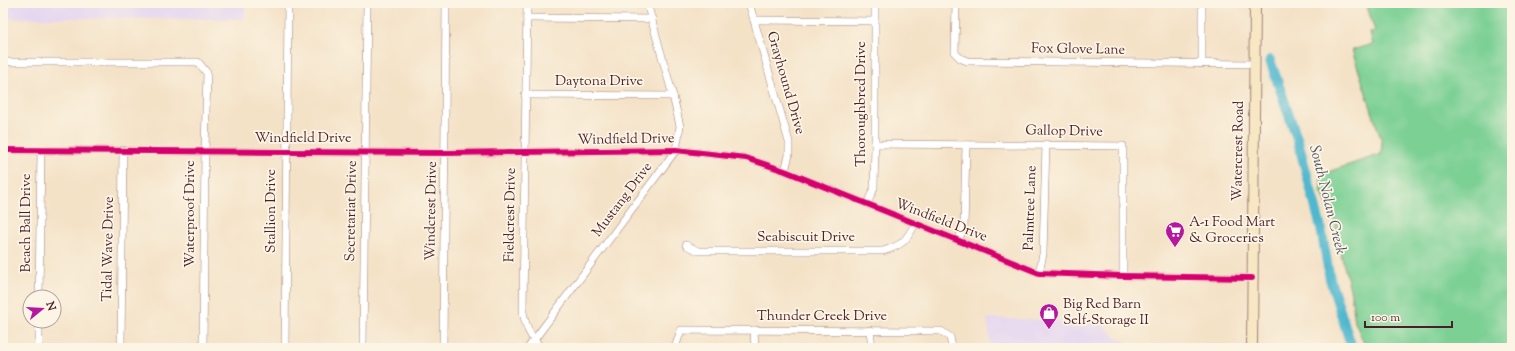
<svg xmlns="http://www.w3.org/2000/svg" width="1515" height="351" font-family="'Sorts Mill Goudy',serif">
	<style>
		.built { fill: #e3d3f2 }
		.green { fill: #7bd094; stroke: #627860 }
		.lines { fill: none; stroke-linecap: round; stroke-linejoin: round }
		.river { stroke: #50b7ce; stroke-width: 10 }
		.street-casing { stroke: #9f8079; stroke-width: 8 }
		.secondary-casing { stroke: #9f8079; stroke-width: 12 }
		.street { stroke: #fff; stroke-width: 7 }
		.secondary { stroke: #f8e7c3; stroke-width: 10 }
		.cycleway-casing { stroke: #fcf5e5; stroke-width: 8 }
		.cycleway { stroke: #d6006c; stroke-width: 6 }
		.labels { text-anchor: middle; dominant-baseline: central; stroke-width: 3.5; stroke-linejoin: round; paint-order: stroke }
		.street-label { font-size: 14px; fill: #4a1f2b; stroke: #fcf5e5 }
		.poi-label { font-size: 14px; fill: #4a1f2b; stroke: #fcf5e5; text-anchor: start }
		.water-label { font-size: 15px; font-style: italic; fill: #4c5464; stroke: #fcf5e5 }
	</style>
	<rect width="100%" height="100%" fill="#fcf5e5"/>
	<filter id="ink" filterUnits="userSpaceOnUse"><feTurbulence type="fractalNoise" baseFrequency=".025" numOctaves="2"/><feDisplacementMap in="SourceGraphic" scale="8" xChannelSelector="R" yChannelSelector="G"/><feConvolveMatrix kernelMatrix="1 2 1 2 8 2 1 2 1" color-interpolation-filters="sRGB"/></filter>
	<filter id="wash" filterUnits="userSpaceOnUse"><feTurbulence type="fractalNoise" baseFrequency=".012" numOctaves="4" result="noise"/><feDisplacementMap in="SourceGraphic" scale="16" xChannelSelector="R" yChannelSelector="G"/><feGaussianBlur stdDeviation="0.9" result="paint"/><feColorMatrix in="noise" values="0 0 0 0 0 0 0 0 0 0 0 0 0 0 0 0 0 1.4 0 .05"/><feComposite in="paint" operator="in"/></filter>
	<g filter="url(#wash)">
		<rect width="100%" height="100%" fill="#f4e2c7"/>
		<g class="built">
			<path d="M 3,3 L 245,3 L 245,19 L 3,18 Z"/>
			<path d="M 987,318 L 1101,322 L 1117,338 L 1135,348 L 991,348 Z"/>
		</g>
		<path class="green" d="M 1366,3 L 1512,3 L 1512,348 L 1366,348 L 1355,322 L 1351,293 L 1336,235 L 1336,223 L 1321,191 L 1321,176 L 1325,173 L 1381,154 L 1382,142 L 1352,50 L 1373,44 L 1370,33 L 1375,31 Z"/>
		<g class="lines">
			<path class="river" d="M 1270,60 L 1298,141 L 1321,228 L 1330,279 L 1352,348"/>
		</g>
	</g>
	<g filter="url(#ink)">
		<g class="lines">
			<g class="street-casing">
				<g id="street">
					<path d="M 527,3 L 523,312 C 526,327 530,338 542,348"/>
					<path d="M 749,3 L 789,142 L 789,155 L 785,171"/>
					<path d="M 956,3 L 955,53 L 960,58 L 967,61 L 1254,64"/>
					<path d="M 527,18 L 652,19"/>
					<path d="M 754,20 L 875,21"/>
					<path d="M 3,62 L 198,62 L 207,73 L 205,151 L 203,348"/>
					<path d="M 1202,64 L 1202,3"/>
					<path d="M 525,95 L 673,96"/>
					<path d="M 875,144 L 1123,146 L 1123,276"/>
					<path d="M 3,150 L 445,153 L 676,150 L 746,158 L 785,171 L 1039,273 L 1123,276 L 1252,278"/>
					<path d="M 867,204 L 874,188 L 875,144 L 875,3"/>
					<path d="M 958,240 L 964,228 L 966,145"/>
					<path d="M 686,245 L 698,251 L 883,251 C 903,245 906,241 915,224"/>
					<path d="M 1039,273 L 1043,254 L 1046,144"/>
					<path d="M 39,297 L 41,150"/>
					<path d="M 754,330 L 755,348"/>
					<path d="M 870,330 L 872,348"/>
					<path d="M 39,348 L 39,321"/>
					<path d="M 121,348 L 123,150"/>
					<path d="M 285,348 L 288,3"/>
					<path d="M 363,348 L 367,3"/>
					<path d="M 443,348 L 446,3"/>
					<path d="M 528,348 L 676,150 L 680,126 L 673,96 L 647,3"/>
					<path d="M 675,348 L 681,330 L 941,331 L 950,337 L 952,348"/>
				</g>
			</g>
			<g class="secondary-casing">
				<path id="secondary" d="M 1252,348 L 1255,3"/>
			</g>
			<use href="#street" class="street"/>
			<use href="#secondary" class="secondary"/>
			<g class="cycleway-casing">
				<path id="cycleway" d="M 3,150 L 445,153 L 676,150 L 746,158 L 785,171 L 1039,273 L 1123,276 L 1252,278"/>
			</g>
			<use href="#cycleway" class="cycleway"/>
		</g>
	</g>
	<defs>
		<g id="supermarket-pin" transform="scale(1)"><path d="M0 17L-7.5 6A9.5 9.5 0 1 1 7.5 6Z" fill="#b5179e" stroke="#fcf5e5"/><path d="M-6-5.5h2.5l.6 2H6L4.5 2H-2.5L-4.4-4H-6ZM-1.5 3.2a1.3 1.3 0 1 0 .1 0ZM3 3.2a1.3 1.3 0 1 0 .1 0Z" fill="#fff"/></g>
		<g id="shop-pin" transform="scale(1)"><path d="M0 17L-7.5 6A9.5 9.5 0 1 1 7.5 6Z" fill="#b5179e" stroke="#fcf5e5"/><path d="M-5-2.5h2.3a2.7 3.5 0 0 1 5.4 0H5L5.5 6h-11ZM-1.5-2.5h3a1.5 2.3 0 0 0-3 0Z" fill="#fff"/></g>
	</defs>
	<g fill-rule="evenodd">
		<use href="#supermarket-pin" x="1175" y="231"/>
		<use href="#shop-pin" x="1049" y="313"/>
	</g>
	<g class="labels">
		<g class="street-label">
			<text transform="translate(1078 50) rotate(1)">Fox Glove Lane</text>
			<text x="599" y="82">Daytona Drive</text>
			<text transform="translate(785 83) rotate(74)">Grayhound Drive</text>
			<text transform="translate(862 104) rotate(-90)">Thoroughbred Drive</text>
			<text transform="translate(1064 132) rotate(1)">Gallop Drive</text>
			<text x="303" y="139">Windfield Drive</text>
			<text transform="translate(626 140) rotate(-1)">Windfield Drive</text>
			<text transform="translate(1239 151) rotate(-89)">Watercrest Road</text>
			<text transform="translate(623 200) rotate(-53)">Mustang Drive</text>
			<text transform="translate(1031 208) rotate(-88)">Palmtree Lane</text>
			<text transform="translate(272 211) rotate(-90)">Stallion Drive</text>
			<text transform="translate(352 211) rotate(-89)">Secretariat Drive</text>
			<text transform="translate(432 211) rotate(-89)">Windcrest Drive</text>
			<text transform="translate(191 214) rotate(-90)">Waterproof Drive</text>
			<text transform="translate(511 215) rotate(-89)">Fieldcrest Drive</text>
			<text transform="translate(941 221) rotate(21)">Windfield Drive</text>
			<text transform="translate(27 223) rotate(-90)">Beach Ball Drive</text>
			<text x="806" y="238">Seabiscuit Drive</text>
			<text transform="translate(109 249) rotate(-89)">Tidal Wave Drive</text>
			<text x="822" y="317">Thunder Creek Drive</text>
		</g>
		<g class="poi-label">
			<text x="1189" y="223">A-1 Food Mart<tspan x="1189" dy="16">&amp; Groceries</tspan></text>
			<text x="1063" y="305">Big Red Barn<tspan x="1063" dy="16">Self-Storage II</tspan></text>
		</g>
		<g class="water-label">
			<text transform="translate(1327 200) rotate(76)">South Nolan Creek</text>
		</g>
	</g>
	<rect width="1515" height="351" fill="none" stroke="#fcf5e5" stroke-width="16"/>
	<g transform="translate(42 309) rotate(72)"><circle r="19" fill="#fcf5e5" stroke="#b59f9b"/>
	<path d="M0-3L7 15L0 10L-7 15Z" fill="#b5179e"/>
	<text y="-6" font-size="11" font-weight="bold" text-anchor="middle" fill="#4a1f2b">N</text>
	</g>
	<path d="M1365 321v6h87v-6" fill="none" stroke="#4a1f2b" stroke-width="2"/>
	<text x="1371" y="321" font-size="12" fill="#4a1f2b" stroke="#fcf5e5" stroke-width="3" paint-order="stroke">100 m</text>
</svg>
